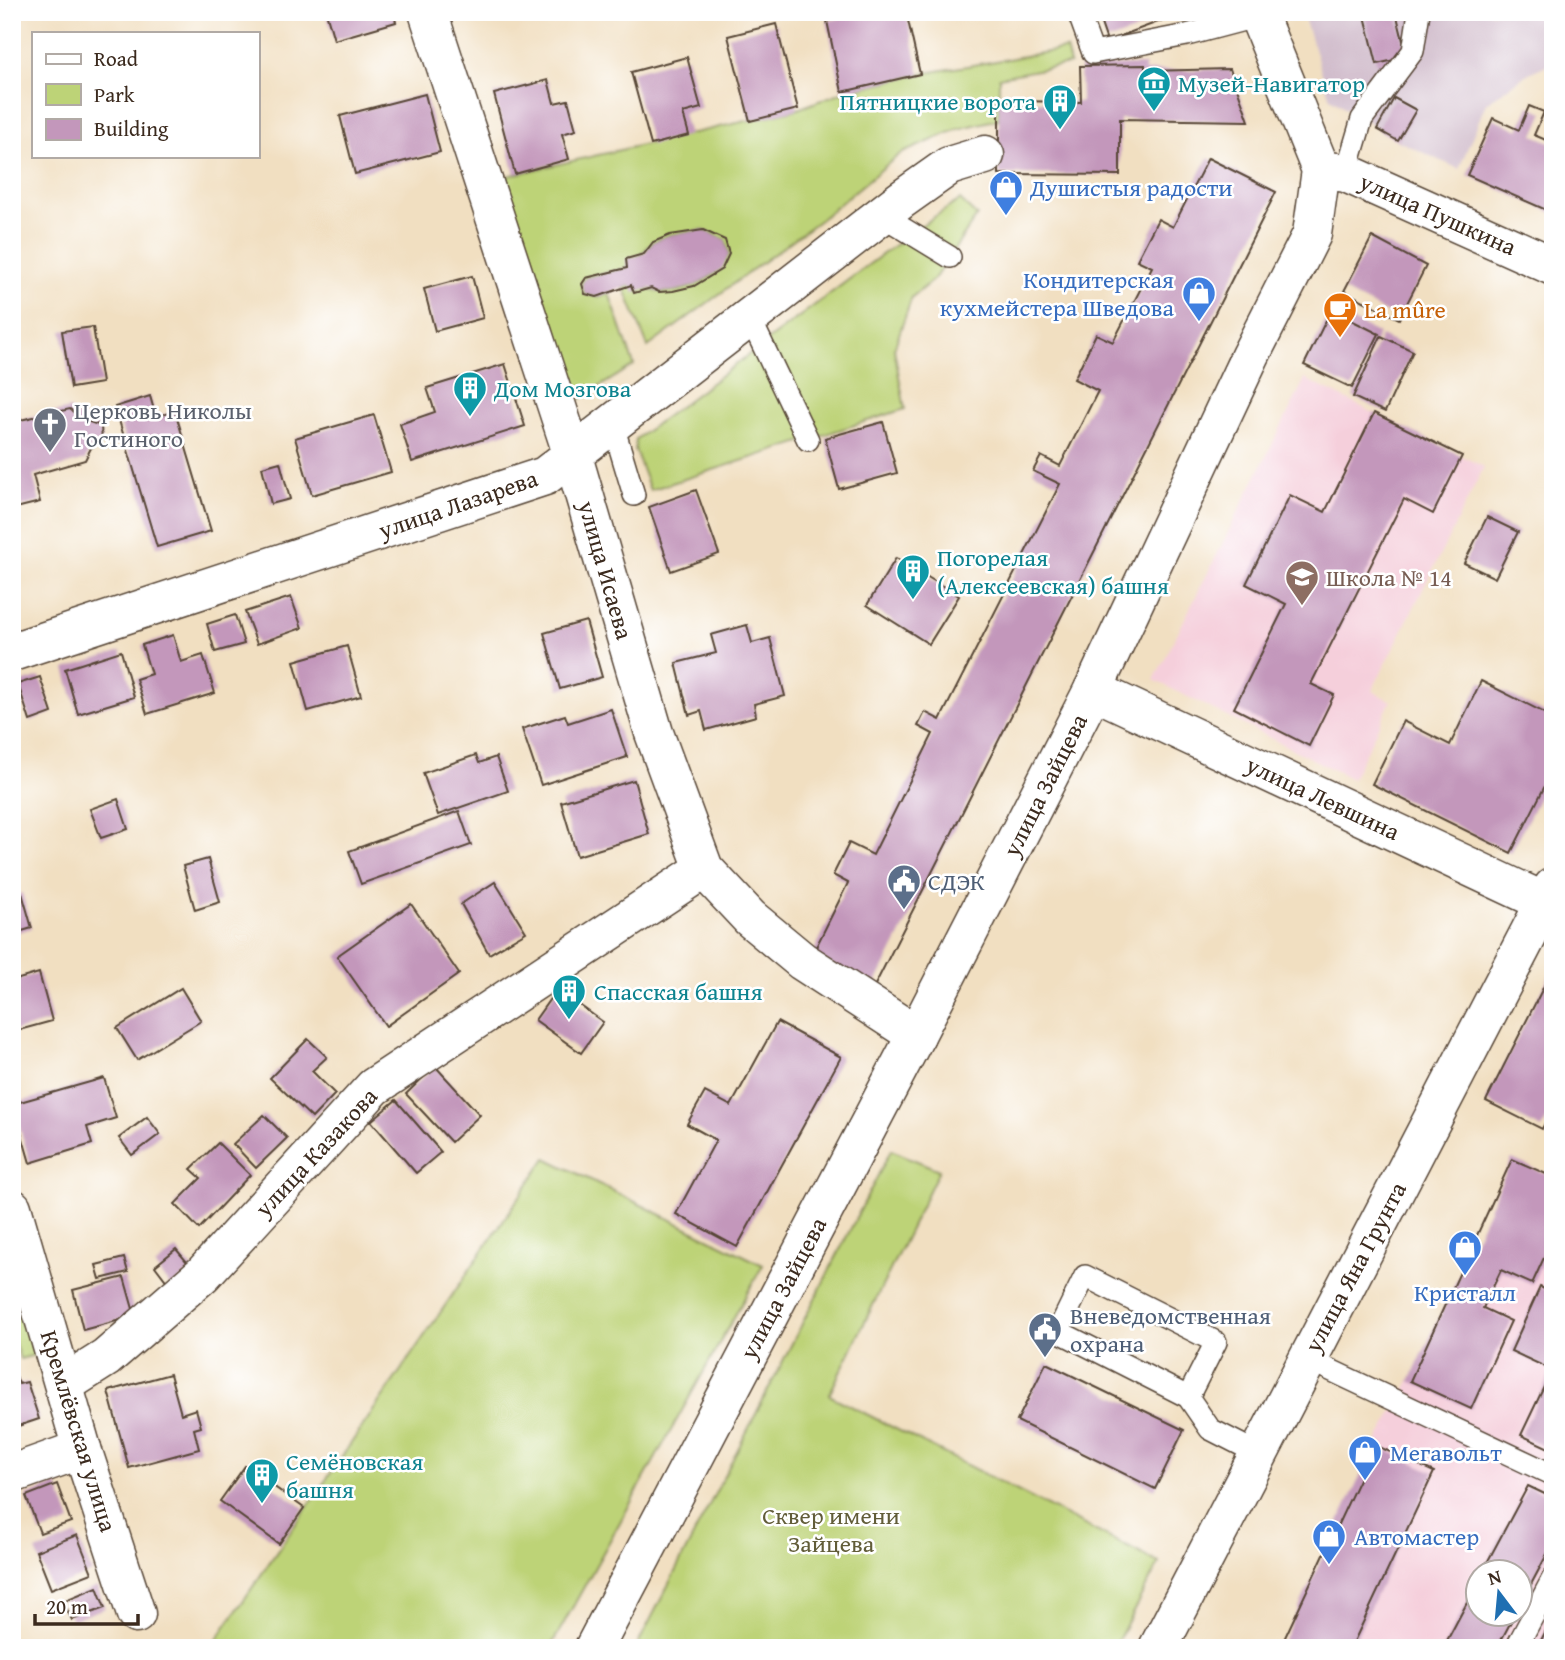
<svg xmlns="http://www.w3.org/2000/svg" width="1565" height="1660" font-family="'Gentium Book Plus',serif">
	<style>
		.built { fill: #f5cfdb; fill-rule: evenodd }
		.industrial { fill: #d1bdcc }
		.green { fill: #bdd377; stroke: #7c7e4a; stroke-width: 2 }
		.building { fill: #c397bb }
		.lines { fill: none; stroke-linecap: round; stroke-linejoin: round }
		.service-casing { stroke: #564536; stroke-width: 24 }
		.minor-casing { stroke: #564536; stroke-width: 41 }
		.tertiary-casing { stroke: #564536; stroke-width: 41 }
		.service { stroke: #fff; stroke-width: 21 }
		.minor { stroke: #fff; stroke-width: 38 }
		.tertiary { stroke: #fff; stroke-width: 38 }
		.labels { text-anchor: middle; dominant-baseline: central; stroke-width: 5; stroke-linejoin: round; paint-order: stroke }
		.culture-label { font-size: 24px; fill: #0d838f; stroke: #fff; text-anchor: start }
		.shop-label { font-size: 24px; fill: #366cbe; stroke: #fff; text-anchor: start }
		.street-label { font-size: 24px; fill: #3b2a1e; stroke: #fff }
		.food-label { font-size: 24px; fill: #c56008; stroke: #fff; text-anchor: start }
		.worship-label { font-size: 24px; fill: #5b616d; stroke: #fff; text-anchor: start }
		.education-label { font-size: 24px; fill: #785e54; stroke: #fff; text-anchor: start }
		.service-label { font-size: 24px; fill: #4e5e75; stroke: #fff; text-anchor: start }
		.park-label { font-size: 24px; fill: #625d39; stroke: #fff }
	</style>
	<rect width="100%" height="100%" fill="#fff"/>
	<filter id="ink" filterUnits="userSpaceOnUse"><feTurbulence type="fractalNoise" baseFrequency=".0143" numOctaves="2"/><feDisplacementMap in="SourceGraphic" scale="14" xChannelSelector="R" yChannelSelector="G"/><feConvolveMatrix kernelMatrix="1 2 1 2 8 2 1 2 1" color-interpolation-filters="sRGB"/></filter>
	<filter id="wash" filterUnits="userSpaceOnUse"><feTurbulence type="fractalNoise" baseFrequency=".00686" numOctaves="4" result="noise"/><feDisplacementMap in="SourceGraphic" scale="28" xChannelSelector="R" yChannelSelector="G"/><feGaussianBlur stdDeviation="1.57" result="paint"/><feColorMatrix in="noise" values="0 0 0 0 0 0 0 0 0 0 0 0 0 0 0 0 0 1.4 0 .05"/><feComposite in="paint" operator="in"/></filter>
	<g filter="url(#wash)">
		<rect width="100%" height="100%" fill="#f1dfc1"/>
		<g class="built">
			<path d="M 1305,379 L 1484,467 L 1372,691 L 1391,701 L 1352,779 L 1154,680 Z"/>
			<path d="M 1512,1159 L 1553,1177 L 1553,1648 L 1280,1648 L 1375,1445 L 1410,1381 ZM 1478,1572 L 1520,1572 L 1520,1614 L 1478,1614 Z"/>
		</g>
		<path class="industrial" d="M 1302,12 L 1553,12 L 1553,62 L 1529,73 L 1486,103 L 1459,169 L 1398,141 L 1330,98 Z"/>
		<g class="green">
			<path d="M 1066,49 L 1070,64 L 999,77 L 999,119 L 958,129 L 900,154 L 821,219 L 648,347 L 624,287 C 638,283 648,291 661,292 C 688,293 718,278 729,254 L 725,240 L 703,230 L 670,235 L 653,242 L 627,268 L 586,278 L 582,284 L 585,294 L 597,297 L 609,293 L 634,365 L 580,399 L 565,392 L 494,179 L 798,109 L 842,92 L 920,74 Z"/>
			<path d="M 960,200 L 977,216 L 934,279 L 912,297 L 894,349 L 905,409 L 650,490 L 635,450 L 636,439 L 919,227 Z"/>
			<path d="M 891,1150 L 939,1170 L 829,1395 L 1159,1563 L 1114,1648 L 636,1648 Z"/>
			<path d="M 546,1158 L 763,1265 L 550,1648 L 211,1648 Z"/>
			<path d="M 12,1264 L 39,1354 L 20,1359 L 12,1336 Z"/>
		</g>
		<g id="blocks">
			<g class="building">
				<path d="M 326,12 L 393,12 L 396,22 L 334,40 Z"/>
				<path d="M 867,12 L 918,12 L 907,16 L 920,74 L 842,92 L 827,21 Z"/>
				<path d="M 1097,12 L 1185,12 L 1107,41 Z"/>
				<path d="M 1364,12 L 1396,12 L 1407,57 L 1377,64 Z"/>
				<path d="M 1549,12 L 1553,12 L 1553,32 L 1550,32 Z"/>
				<path d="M 776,24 L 798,109 L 750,121 L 728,36 Z"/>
				<path d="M 687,57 L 701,108 L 683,113 L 689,135 L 651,145 L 631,72 Z"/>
				<path d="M 1145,65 L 1145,71 L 1230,69 L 1249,121 L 1120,119 L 1120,175 L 999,174 L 999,101 L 1081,102 L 1080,66 Z"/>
				<path d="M 548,80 L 554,103 L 568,100 L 576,130 L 562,134 L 569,159 L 515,174 L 494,94 Z"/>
				<path d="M 425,94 L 440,152 L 355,174 L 340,116 Z"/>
				<path d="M 1394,98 L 1416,110 L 1398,141 L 1377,129 Z"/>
				<path d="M 1529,106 L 1544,112 L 1534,135 L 1553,143 L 1553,213 L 1467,175 L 1493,118 L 1519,130 Z"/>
				<path d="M 1208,158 L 1276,192 L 874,987 L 812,955 L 848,883 L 833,875 L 849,843 L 873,855 L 933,734 L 918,726 L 925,712 L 940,720 L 1060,484 L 1033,471 L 1041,456 L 1060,466 L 1098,391 L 1074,379 L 1096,334 L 1113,342 L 1152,267 L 1137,260 L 1158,219 L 1173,227 Z"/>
				<path d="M 703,230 L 725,240 L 729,254 L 722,269 L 694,286 L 673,291 L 659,292 L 651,288 L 634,293 L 631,285 L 597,297 L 585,294 L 582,284 L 586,278 L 627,268 L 626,259 L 644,254 L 653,242 L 670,235 Z"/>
				<path d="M 1372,237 L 1426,266 L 1399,319 L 1344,291 Z"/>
				<path d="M 472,276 L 483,318 L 435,331 L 424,289 Z"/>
				<path d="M 1331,310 L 1379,334 L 1352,388 L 1304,365 Z"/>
				<path d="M 93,327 L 102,383 L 71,388 L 62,331 Z"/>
				<path d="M 1381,336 L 1413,351 L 1385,412 L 1353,397 Z"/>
				<path d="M 505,364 L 525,426 L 412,462 L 400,424 L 435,412 L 427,388 Z"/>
				<path d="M 12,393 L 20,420 L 70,409 L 81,419 L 101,426 L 102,440 L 91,448 L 85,460 L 33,475 L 40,502 L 12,509 Z"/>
				<path d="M 150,396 L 156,417 L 175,411 L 211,531 L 157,547 L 115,407 Z"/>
				<path d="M 1374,413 L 1462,456 L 1433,514 L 1404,499 L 1311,684 L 1334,695 L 1309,746 L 1234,708 L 1286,604 L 1246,584 L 1290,495 L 1325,512 Z"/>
				<path d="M 374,415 L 391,472 L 312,495 L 295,438 Z"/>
				<path d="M 883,422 L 897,473 L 839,489 L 825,438 Z"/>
				<path d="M 280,462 L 290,499 L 271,504 L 262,467 Z"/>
				<path d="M 696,490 L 719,554 L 671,571 L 649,507 Z"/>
				<path d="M 1487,517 L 1518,532 L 1495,578 L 1464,563 Z"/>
				<path d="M 896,558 L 959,596 L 929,644 L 867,605 Z"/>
				<path d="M 291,597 L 302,628 L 257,644 L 245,612 Z"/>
				<path d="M 235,615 L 244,644 L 215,652 L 207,624 Z"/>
				<path d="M 586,621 L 602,677 L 560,689 L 544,633 Z"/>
				<path d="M 747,625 L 752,643 L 770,638 L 785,696 L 754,704 L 756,716 L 706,730 L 701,711 L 689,715 L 676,663 L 716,653 L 711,635 Z"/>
				<path d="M 173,635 L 181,662 L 203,655 L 215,693 L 147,714 L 136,679 L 151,674 L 142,645 Z"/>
				<path d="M 347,646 L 361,696 L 308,711 L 294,661 Z"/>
				<path d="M 121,651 L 134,697 L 78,714 L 65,669 Z"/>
				<path d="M 40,677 L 52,713 L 30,721 L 18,684 Z"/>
				<path d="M 1481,681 L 1553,717 L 1553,770 L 1511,853 L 1372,784 L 1403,721 L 1450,745 Z"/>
				<path d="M 611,709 L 627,757 L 541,785 L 522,729 L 565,715 L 568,723 Z"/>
				<path d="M 476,755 L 479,763 L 496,757 L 508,791 L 438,815 L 423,773 Z"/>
				<path d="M 634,780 L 649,834 L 577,856 L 561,802 Z"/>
				<path d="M 118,799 L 128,829 L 101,838 L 90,809 Z"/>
				<path d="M 459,811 L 471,845 L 361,884 L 349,851 Z"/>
				<path d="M 208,859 L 220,902 L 195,910 L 183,866 Z"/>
				<path d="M 495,882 L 526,932 L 489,954 L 461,904 Z"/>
				<path d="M 22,893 L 32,928 L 12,934 L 12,896 Z"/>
				<path d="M 411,904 L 459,974 L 386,1026 L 337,956 Z"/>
				<path d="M 1553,968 L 1553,1107 L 1542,1129 L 1486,1101 Z"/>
				<path d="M 39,973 L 52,1021 L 12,1032 L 12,981 Z"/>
				<path d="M 181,988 L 201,1021 L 137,1060 L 117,1028 Z"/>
				<path d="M 557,989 L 603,1022 L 581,1053 L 535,1020 Z"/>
				<path d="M 777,1022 L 841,1057 L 737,1247 L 676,1214 L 716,1140 L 687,1124 L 705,1092 L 731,1106 Z"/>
				<path d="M 308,1039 L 327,1057 L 312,1071 L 335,1094 L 312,1118 L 270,1078 Z"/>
				<path d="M 435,1066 L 480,1115 L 451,1142 L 406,1094 Z"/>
				<path d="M 104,1078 L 116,1118 L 87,1127 L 92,1144 L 30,1163 L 13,1104 Z"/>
				<path d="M 396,1100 L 441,1152 L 416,1173 L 371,1121 Z"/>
				<path d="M 264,1115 L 287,1138 L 256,1168 L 233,1144 Z"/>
				<path d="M 147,1117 L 160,1134 L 132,1155 L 119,1138 Z"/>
				<path d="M 218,1143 L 250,1175 L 199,1229 L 175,1204 L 201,1178 L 191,1169 Z"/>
				<path d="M 1512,1159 L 1553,1177 L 1553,1238 L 1532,1284 L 1501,1270 L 1483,1308 L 1511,1321 L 1471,1409 L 1410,1381 Z"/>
				<path d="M 176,1249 L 193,1269 L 171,1287 L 155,1266 Z"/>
				<path d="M 124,1258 L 128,1272 L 100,1279 L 96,1265 Z"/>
				<path d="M 124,1277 L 135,1316 L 83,1330 L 73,1290 Z"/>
				<path d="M 1540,1287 L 1553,1293 L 1553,1450 L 1521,1435 L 1552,1370 L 1511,1351 Z"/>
				<path d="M 1046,1363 L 1184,1430 L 1155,1489 L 1017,1421 Z"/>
				<path d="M 12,1365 L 19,1384 L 27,1382 L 39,1419 L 12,1428 Z"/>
				<path d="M 170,1374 L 181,1414 L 196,1409 L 201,1427 L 194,1429 L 199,1449 L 129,1468 L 108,1391 Z"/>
				<path d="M 1375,1445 L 1434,1472 L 1351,1648 L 1280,1648 Z"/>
				<path d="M 245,1466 L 304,1508 L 279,1544 L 220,1501 Z"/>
				<path d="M 57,1484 L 71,1522 L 40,1533 L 26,1496 Z"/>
				<path d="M 1528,1486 L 1553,1498 L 1553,1543 L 1520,1605 L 1520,1572 L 1482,1572 Z"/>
				<path d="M 77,1535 L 92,1573 L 51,1589 L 36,1551 Z"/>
				<path d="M 1478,1582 L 1478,1614 L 1515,1614 L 1497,1648 L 1443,1648 Z"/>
				<path d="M 97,1587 L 105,1608 L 72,1620 L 63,1601 Z"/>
				<path d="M 1553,1617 L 1553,1648 L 1537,1648 Z"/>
			</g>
		</g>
	</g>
	<g filter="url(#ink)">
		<use href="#blocks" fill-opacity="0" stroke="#564536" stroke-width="2"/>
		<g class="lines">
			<g class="service-casing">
				<g id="service">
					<path d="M 1078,12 L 1093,53 L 1187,35 L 1259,16"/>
					<path d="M 1346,173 L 1362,119 L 1413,51 L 1419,12"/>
					<path d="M 881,215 L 950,257"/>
					<path d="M 749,316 L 808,440"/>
					<path d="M 612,422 L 634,495"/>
					<path d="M 1307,1359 L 1553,1475"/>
					<path d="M 1188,1397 L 1216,1342 L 1085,1276 L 1058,1331 L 1188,1397 L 1210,1429 L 1259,1454"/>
					<path d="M 1516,1648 L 1553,1578"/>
				</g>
			</g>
			<g class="minor-casing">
				<g id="minor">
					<path d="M 428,12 L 572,453 L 654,733 L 704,869 L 750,918 L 802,961 L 916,1035"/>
					<path d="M 1321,170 L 1346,173 L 1553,266"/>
					<path d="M 12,652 L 545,476 L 901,200 L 949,166 L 985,155"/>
					<path d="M 1093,690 L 1250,356 L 1312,234 L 1321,170 L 1257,12"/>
					<path d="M 12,1208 L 82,1449 L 136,1614"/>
					<path d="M 65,1384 L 106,1358 L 203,1274 L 374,1087 L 704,869"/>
					<path d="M 12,1474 L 82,1449"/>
					<path d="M 1158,1648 L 1553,887"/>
				</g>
			</g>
			<g class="tertiary-casing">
				<path id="tertiary" d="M 594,1648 L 916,1035 L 1093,690 L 1553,906"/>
			</g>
			<use href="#service" class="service"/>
			<use href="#minor" class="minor"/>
			<use href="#tertiary" class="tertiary"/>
		</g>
	</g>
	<defs>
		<g id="museum-pin" transform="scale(1.75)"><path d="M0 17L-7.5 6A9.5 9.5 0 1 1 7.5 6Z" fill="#0f9aa8" stroke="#fff"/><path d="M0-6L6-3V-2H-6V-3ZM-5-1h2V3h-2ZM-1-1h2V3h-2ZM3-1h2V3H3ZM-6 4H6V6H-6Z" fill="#fff"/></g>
		<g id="building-pin" transform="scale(1.75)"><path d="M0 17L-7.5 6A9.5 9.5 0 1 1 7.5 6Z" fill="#0f9aa8" stroke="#fff"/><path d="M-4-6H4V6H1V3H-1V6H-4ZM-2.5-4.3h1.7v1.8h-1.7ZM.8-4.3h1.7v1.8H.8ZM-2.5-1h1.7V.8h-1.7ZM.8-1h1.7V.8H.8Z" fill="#fff"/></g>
		<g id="shop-pin" transform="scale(1.75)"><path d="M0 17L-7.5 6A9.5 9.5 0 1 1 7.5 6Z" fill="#3f7fe0" stroke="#fff"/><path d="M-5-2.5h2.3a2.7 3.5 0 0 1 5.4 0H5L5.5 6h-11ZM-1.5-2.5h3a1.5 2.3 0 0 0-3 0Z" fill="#fff"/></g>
		<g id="cafe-pin" transform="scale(1.75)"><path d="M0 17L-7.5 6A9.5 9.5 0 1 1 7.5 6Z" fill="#e8710a" stroke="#fff"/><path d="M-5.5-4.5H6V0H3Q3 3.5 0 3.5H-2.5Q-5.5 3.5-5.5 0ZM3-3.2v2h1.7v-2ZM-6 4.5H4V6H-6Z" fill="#fff"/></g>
		<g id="church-pin" transform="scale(1.75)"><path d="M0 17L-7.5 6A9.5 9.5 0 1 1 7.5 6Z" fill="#6b7280" stroke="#fff"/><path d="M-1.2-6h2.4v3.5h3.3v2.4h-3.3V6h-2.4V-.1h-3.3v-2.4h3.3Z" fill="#fff"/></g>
		<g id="school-pin" transform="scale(1.75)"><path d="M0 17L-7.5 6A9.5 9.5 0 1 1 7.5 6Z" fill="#8d6e63" stroke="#fff"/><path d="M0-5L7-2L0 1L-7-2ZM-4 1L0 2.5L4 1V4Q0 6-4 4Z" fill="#fff"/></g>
		<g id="civic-pin" transform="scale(1.75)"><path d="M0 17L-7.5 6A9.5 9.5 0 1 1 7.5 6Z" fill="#5c6f8a" stroke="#fff"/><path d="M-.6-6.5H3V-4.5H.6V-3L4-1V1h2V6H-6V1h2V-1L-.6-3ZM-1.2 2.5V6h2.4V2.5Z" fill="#fff"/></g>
	</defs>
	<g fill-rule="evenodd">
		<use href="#museum-pin" x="1154" y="83"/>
		<use href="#building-pin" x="1060" y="101"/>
		<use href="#shop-pin" x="1006" y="187"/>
		<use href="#shop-pin" x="1199" y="293"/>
		<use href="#cafe-pin" x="1340" y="309"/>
		<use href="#building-pin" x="470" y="388"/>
		<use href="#church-pin" x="50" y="424"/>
		<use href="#building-pin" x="913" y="571"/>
		<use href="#school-pin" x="1302" y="577"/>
		<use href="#civic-pin" x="904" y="881"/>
		<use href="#building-pin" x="569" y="991"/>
		<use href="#shop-pin" x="1465" y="1247"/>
		<use href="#civic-pin" x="1045" y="1329"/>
		<use href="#shop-pin" x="1365" y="1452"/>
		<use href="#building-pin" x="262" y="1475"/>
		<use href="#shop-pin" x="1329" y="1536"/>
	</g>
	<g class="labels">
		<g class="culture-label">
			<text x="1178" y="83">Музей-Навигатор</text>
			<text x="1036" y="101" text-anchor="end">Пятницкие ворота</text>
			<text x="494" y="388">Дом Мозгова</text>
			<text x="937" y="557">Погорелая<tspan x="937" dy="28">(Алексеевская) башня</tspan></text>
			<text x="594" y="991">Спасская башня</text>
			<text x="286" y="1461">Семёновская<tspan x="286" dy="28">башня</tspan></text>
		</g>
		<g class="shop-label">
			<text x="1030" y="187">Душистыя радости</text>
			<text x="1174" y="279" text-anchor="end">Кондитерская<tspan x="1174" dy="28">кухмейстера Шведова</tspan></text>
			<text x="1465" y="1292" text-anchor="middle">Кристалл</text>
			<text x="1390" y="1452">Мегавольт</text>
			<text x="1354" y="1536">Автомастер</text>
		</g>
		<g class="street-label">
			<text transform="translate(1438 214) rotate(24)">улица Пушкина</text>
			<text transform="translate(458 504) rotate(-19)">улица Лазарева</text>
			<text transform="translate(606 570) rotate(74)">улица Исаева</text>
			<text transform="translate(1045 785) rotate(-63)">улица Зайцева</text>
			<text transform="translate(1323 798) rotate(25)">улица Левшина</text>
			<text transform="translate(316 1152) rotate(-47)">улица Казакова</text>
			<text transform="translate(1355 1267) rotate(-62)">улица Яна Грунта</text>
			<text transform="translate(783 1288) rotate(-62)">улица Зайцева</text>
			<text transform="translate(79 1431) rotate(73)">Кремлёвская улица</text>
		</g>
		<g class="food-label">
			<text x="1364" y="309">La mûre</text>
		</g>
		<g class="worship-label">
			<text x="74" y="410">Церковь Николы<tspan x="74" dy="28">Гостиного</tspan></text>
		</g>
		<g class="education-label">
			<text x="1326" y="577">Школа № 14</text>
		</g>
		<g class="service-label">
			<text x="928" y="881">СДЭК</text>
			<text x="1070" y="1315">Вневедомственная<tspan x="1070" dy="28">охрана</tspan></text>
		</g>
		<g class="park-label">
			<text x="831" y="1515">Сквер имени<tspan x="831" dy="28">Зайцева</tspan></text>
		</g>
	</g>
	<rect width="1565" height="1660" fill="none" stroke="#fff" stroke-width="42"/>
	<rect x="32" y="32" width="228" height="126" fill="#ffffff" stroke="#b1aaa5" stroke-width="2"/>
	<rect x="46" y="54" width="35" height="10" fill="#ffffff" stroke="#b1aaa5" stroke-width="2"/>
	<text x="94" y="66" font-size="21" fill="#3b2a1e">Road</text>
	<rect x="46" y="84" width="35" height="21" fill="#bdd377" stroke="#b1aaa5" stroke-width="2"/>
	<text x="94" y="102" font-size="21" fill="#3b2a1e">Park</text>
	<rect x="46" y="119" width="35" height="21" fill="#c397bb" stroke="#b1aaa5" stroke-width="2"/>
	<text x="94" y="136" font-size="21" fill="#3b2a1e">Building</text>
	<g transform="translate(1499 1593) rotate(344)"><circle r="33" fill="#ffffff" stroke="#b1aaa5" stroke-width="2"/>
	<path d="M0-5L12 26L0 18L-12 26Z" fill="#1f6fb2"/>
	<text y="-10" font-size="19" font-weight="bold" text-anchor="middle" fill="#3b2a1e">N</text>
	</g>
	<path d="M35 1614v10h103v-10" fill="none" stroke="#3b2a1e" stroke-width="3.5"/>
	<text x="46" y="1614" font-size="21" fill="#3b2a1e" stroke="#ffffff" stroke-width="5" paint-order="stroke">20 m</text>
</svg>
